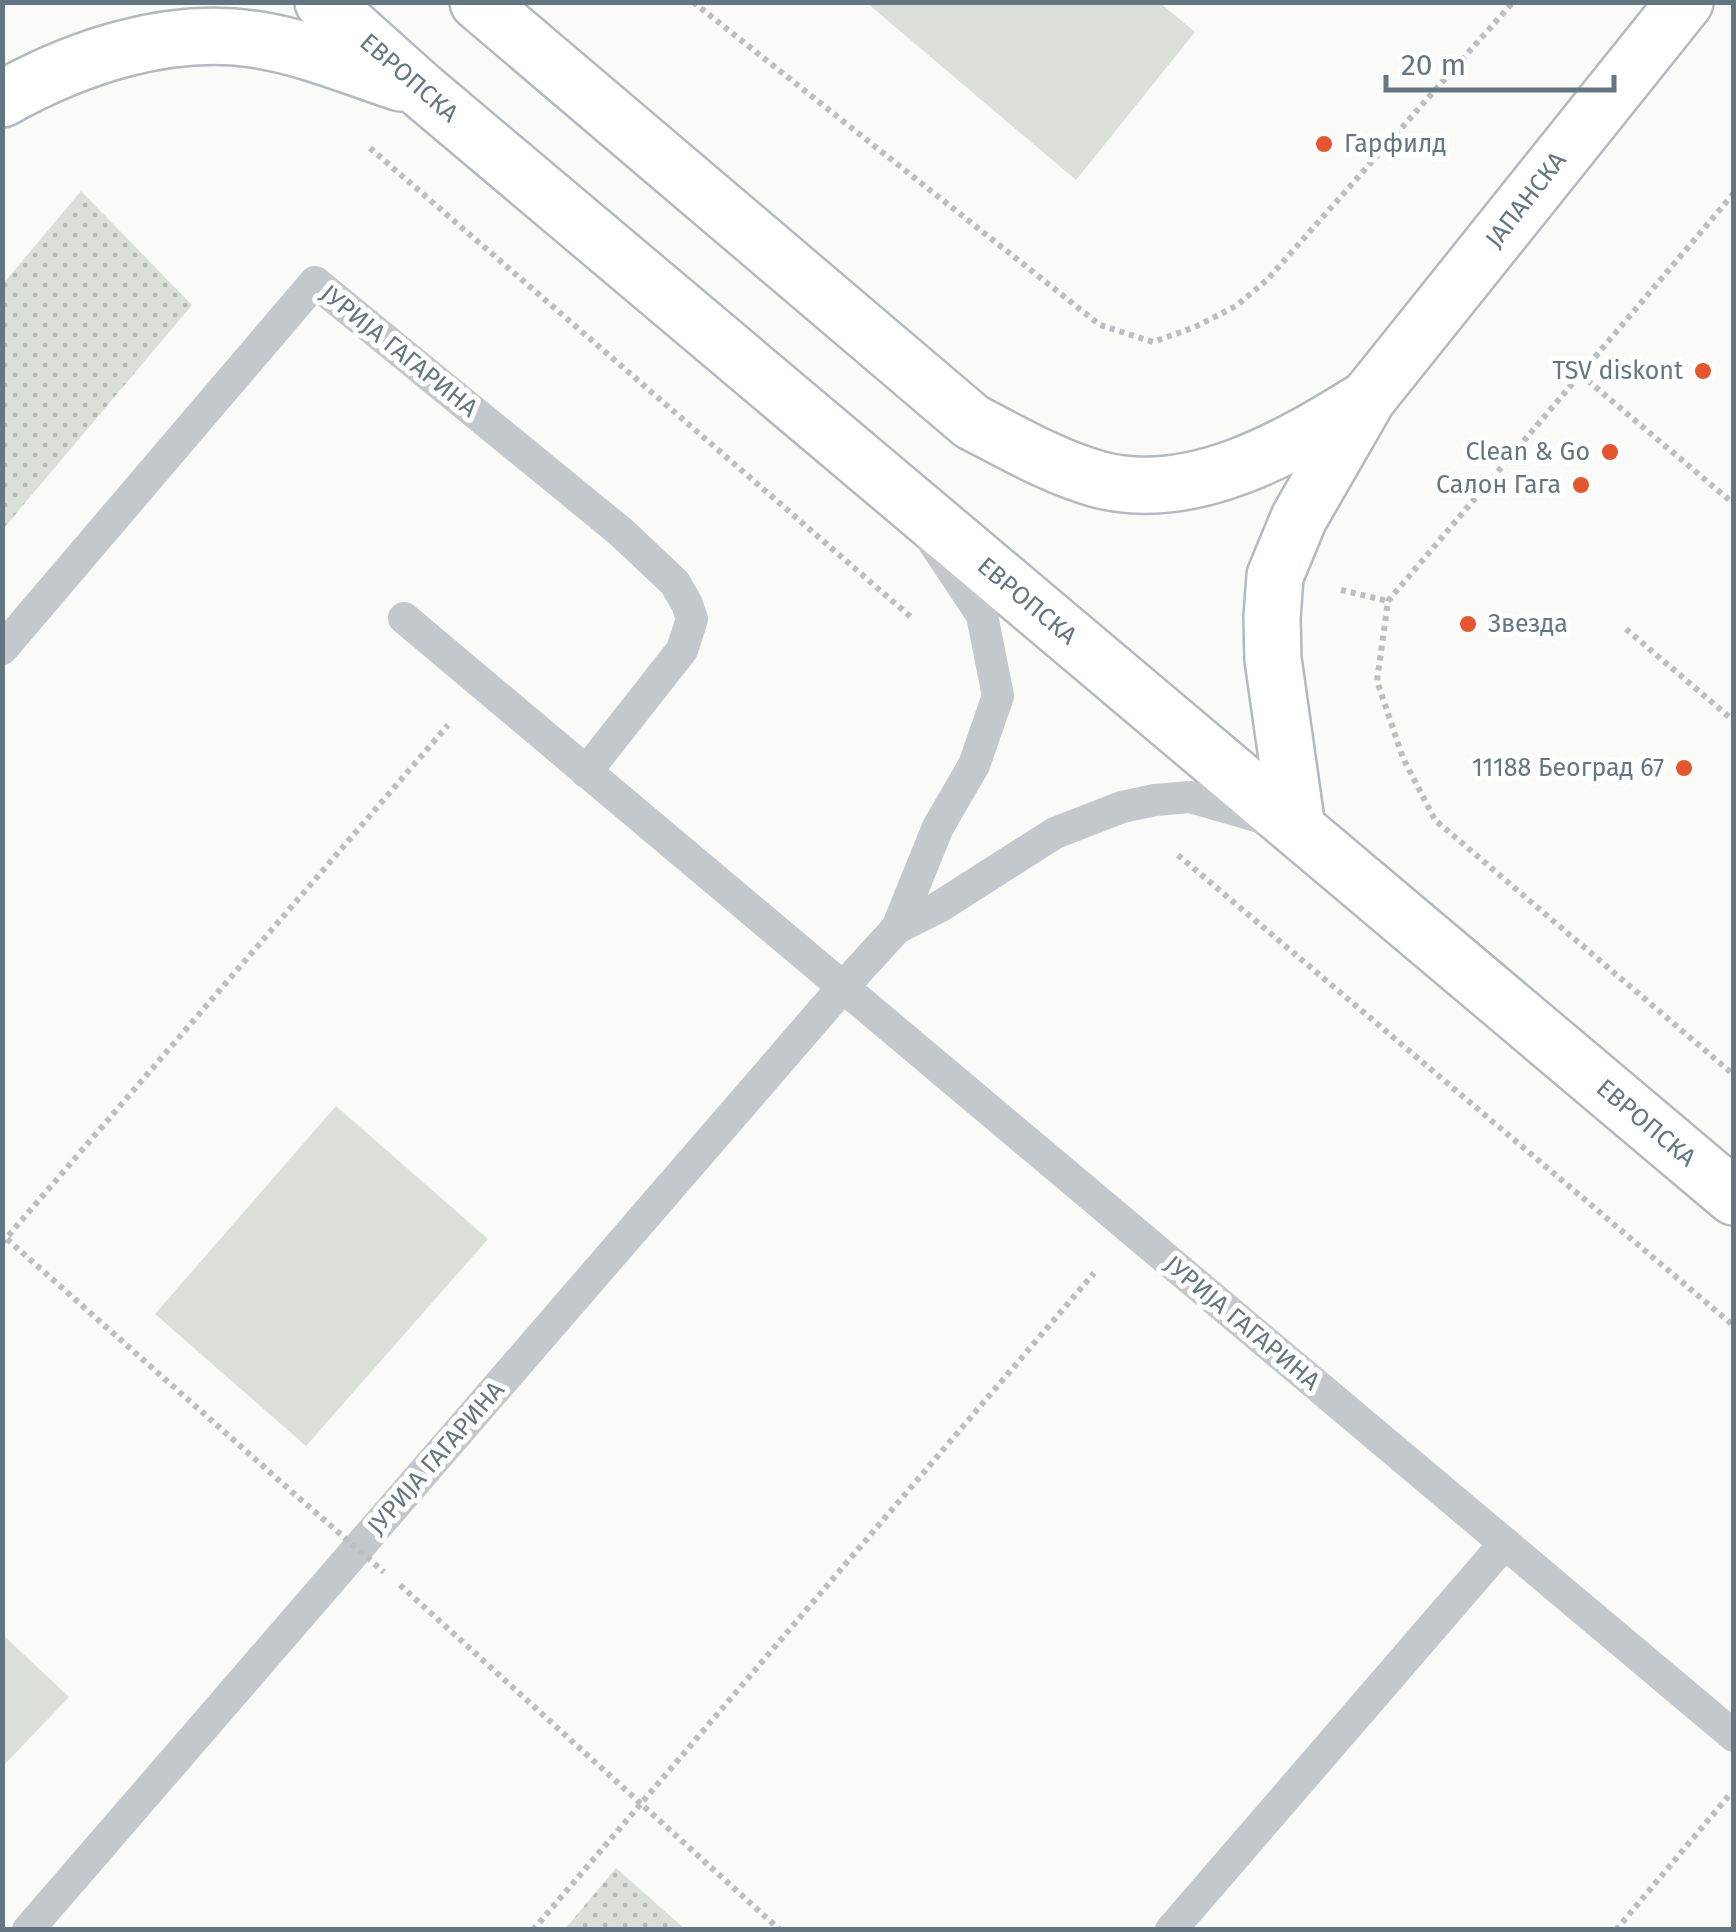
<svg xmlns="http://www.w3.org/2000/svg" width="1736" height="1932" font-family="'Fira Sans',sans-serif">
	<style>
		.grass { fill: url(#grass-dots) }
		.green { fill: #dadfd7 }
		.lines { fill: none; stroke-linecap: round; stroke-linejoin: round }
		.secondary-casing { stroke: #b3babf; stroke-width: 60 }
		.path { stroke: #bbbfc2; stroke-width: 6; stroke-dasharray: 5 5; stroke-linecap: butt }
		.lane { stroke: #c3c8cc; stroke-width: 32 }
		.secondary { stroke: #fff; stroke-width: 55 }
		.path-bridge { stroke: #bbbfc2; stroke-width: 6; stroke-dasharray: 5 5; stroke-linecap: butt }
		.poi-dot { fill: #e4572e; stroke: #fff; stroke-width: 4 }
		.labels { text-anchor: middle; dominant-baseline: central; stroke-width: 10; stroke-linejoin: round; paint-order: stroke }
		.street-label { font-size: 25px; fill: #657683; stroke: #fff }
		.poi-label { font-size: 25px; fill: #657683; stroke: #fff; text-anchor: end }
	</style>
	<defs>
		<pattern id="grass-dots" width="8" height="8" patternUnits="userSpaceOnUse" patternTransform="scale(2.5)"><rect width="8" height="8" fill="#dadfd7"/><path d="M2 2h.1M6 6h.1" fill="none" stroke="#b4b9b4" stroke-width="1.8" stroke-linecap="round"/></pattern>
	</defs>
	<rect width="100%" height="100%" fill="#fafaf8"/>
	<g class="grass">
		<path d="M 81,191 L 192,305 L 3,529 L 3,284 Z"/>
		<path d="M 616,1868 L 685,1929 L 565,1929 Z"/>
	</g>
	<g class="green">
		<path d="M 867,3 L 1160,3 L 1195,32 L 1076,180 Z"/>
		<path d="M 336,1106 L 488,1239 L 306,1446 L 155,1314 Z"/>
		<path d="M 2,1634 L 69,1697 L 3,1766 L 2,1766 Z"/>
	</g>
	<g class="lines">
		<g class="secondary-casing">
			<g id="secondary">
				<path d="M 323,2 L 420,89 L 1734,1197"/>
				<path d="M 478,2 L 972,422 C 1013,443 1052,466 1097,479 C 1192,505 1291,446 1368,398"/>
				<path d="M 2,99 C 77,57 167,27 253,39 C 303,46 354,68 401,83"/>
				<path d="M 1297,828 L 1273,659 L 1272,618 L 1275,576 L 1299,518 L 1368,398 L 1685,2"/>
			</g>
		</g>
		<g class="path">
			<path d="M 693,2 L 1100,325 L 1153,342 L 1195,327 L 1236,306 L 1267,280 L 1513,2"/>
			<path d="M 370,148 L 912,618"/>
			<path d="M 1734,193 L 1388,601 L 1377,681 L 1403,758 L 1435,820 L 1734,1075"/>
			<path d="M 1580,374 L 1734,504"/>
			<path d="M 1341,590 L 1388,601"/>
			<path d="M 1626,629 L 1734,721"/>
			<path d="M 1178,855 L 1734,1326"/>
			<path d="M 7,1239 L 299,1498"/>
			<path d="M 2,1243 L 448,725"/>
			<path d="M 400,1585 L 780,1930"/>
			<path d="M 533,1930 L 1094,1273"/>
			<path d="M 1616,1930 L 1731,1793"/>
		</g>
		<g class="lane">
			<path d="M 404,618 L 1734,1736"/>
			<path d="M 2,649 L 315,282 L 621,532 L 675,583 L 687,604 L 692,619 L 682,650 L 586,772"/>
			<path d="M 897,928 L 938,827 L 974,765 L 998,696 L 982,615 L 932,540"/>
			<path d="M 28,1930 L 843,987 L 897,928 L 939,907 L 1055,833 L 1122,807 L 1155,800 L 1190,797 L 1273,821"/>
			<path d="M 1171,1930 L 1505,1543"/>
		</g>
		<use href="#secondary" class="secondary"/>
		<path class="path-bridge" d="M 299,1498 L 384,1572"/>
	</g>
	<g class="poi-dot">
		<circle cx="1324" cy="144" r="10"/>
		<circle cx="1703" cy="371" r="10"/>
		<circle cx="1610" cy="452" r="10"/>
		<circle cx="1581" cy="485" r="10"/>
		<circle cx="1468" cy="624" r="10"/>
		<circle cx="1684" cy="768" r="10"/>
	</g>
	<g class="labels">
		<g class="street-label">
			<text transform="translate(409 78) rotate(41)">ЕВРОПСКА</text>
			<text transform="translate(1526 200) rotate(-52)">ЈАПАНСКА</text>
			<text transform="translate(399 351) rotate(39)">ЈУРИЈА ГАГАРИНА</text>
			<text transform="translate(1027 601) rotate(40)">ЕВРОПСКА</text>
			<text transform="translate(1646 1123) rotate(40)">ЕВРОПСКА</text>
			<text transform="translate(1242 1323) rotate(40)">ЈУРИЈА ГАГАРИНА</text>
			<text transform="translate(436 1458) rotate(-49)">ЈУРИЈА ГАГАРИНА</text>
		</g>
		<g class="poi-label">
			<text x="1344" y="144" text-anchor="start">Гарфилд</text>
			<text x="1683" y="371">TSV diskont</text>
			<text x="1590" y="452">Clean &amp; Go</text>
			<text x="1561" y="485">Салон Гага</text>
			<text x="1488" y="624" text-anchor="start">Звезда</text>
			<text x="1664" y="768">11188 Београд 67</text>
		</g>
	</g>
	<rect width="1736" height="1932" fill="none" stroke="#657683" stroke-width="10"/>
	<path d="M1386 75v15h228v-15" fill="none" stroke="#657683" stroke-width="5"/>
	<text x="1401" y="75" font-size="30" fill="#657683" stroke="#ffffff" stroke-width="8" paint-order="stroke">20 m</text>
</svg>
